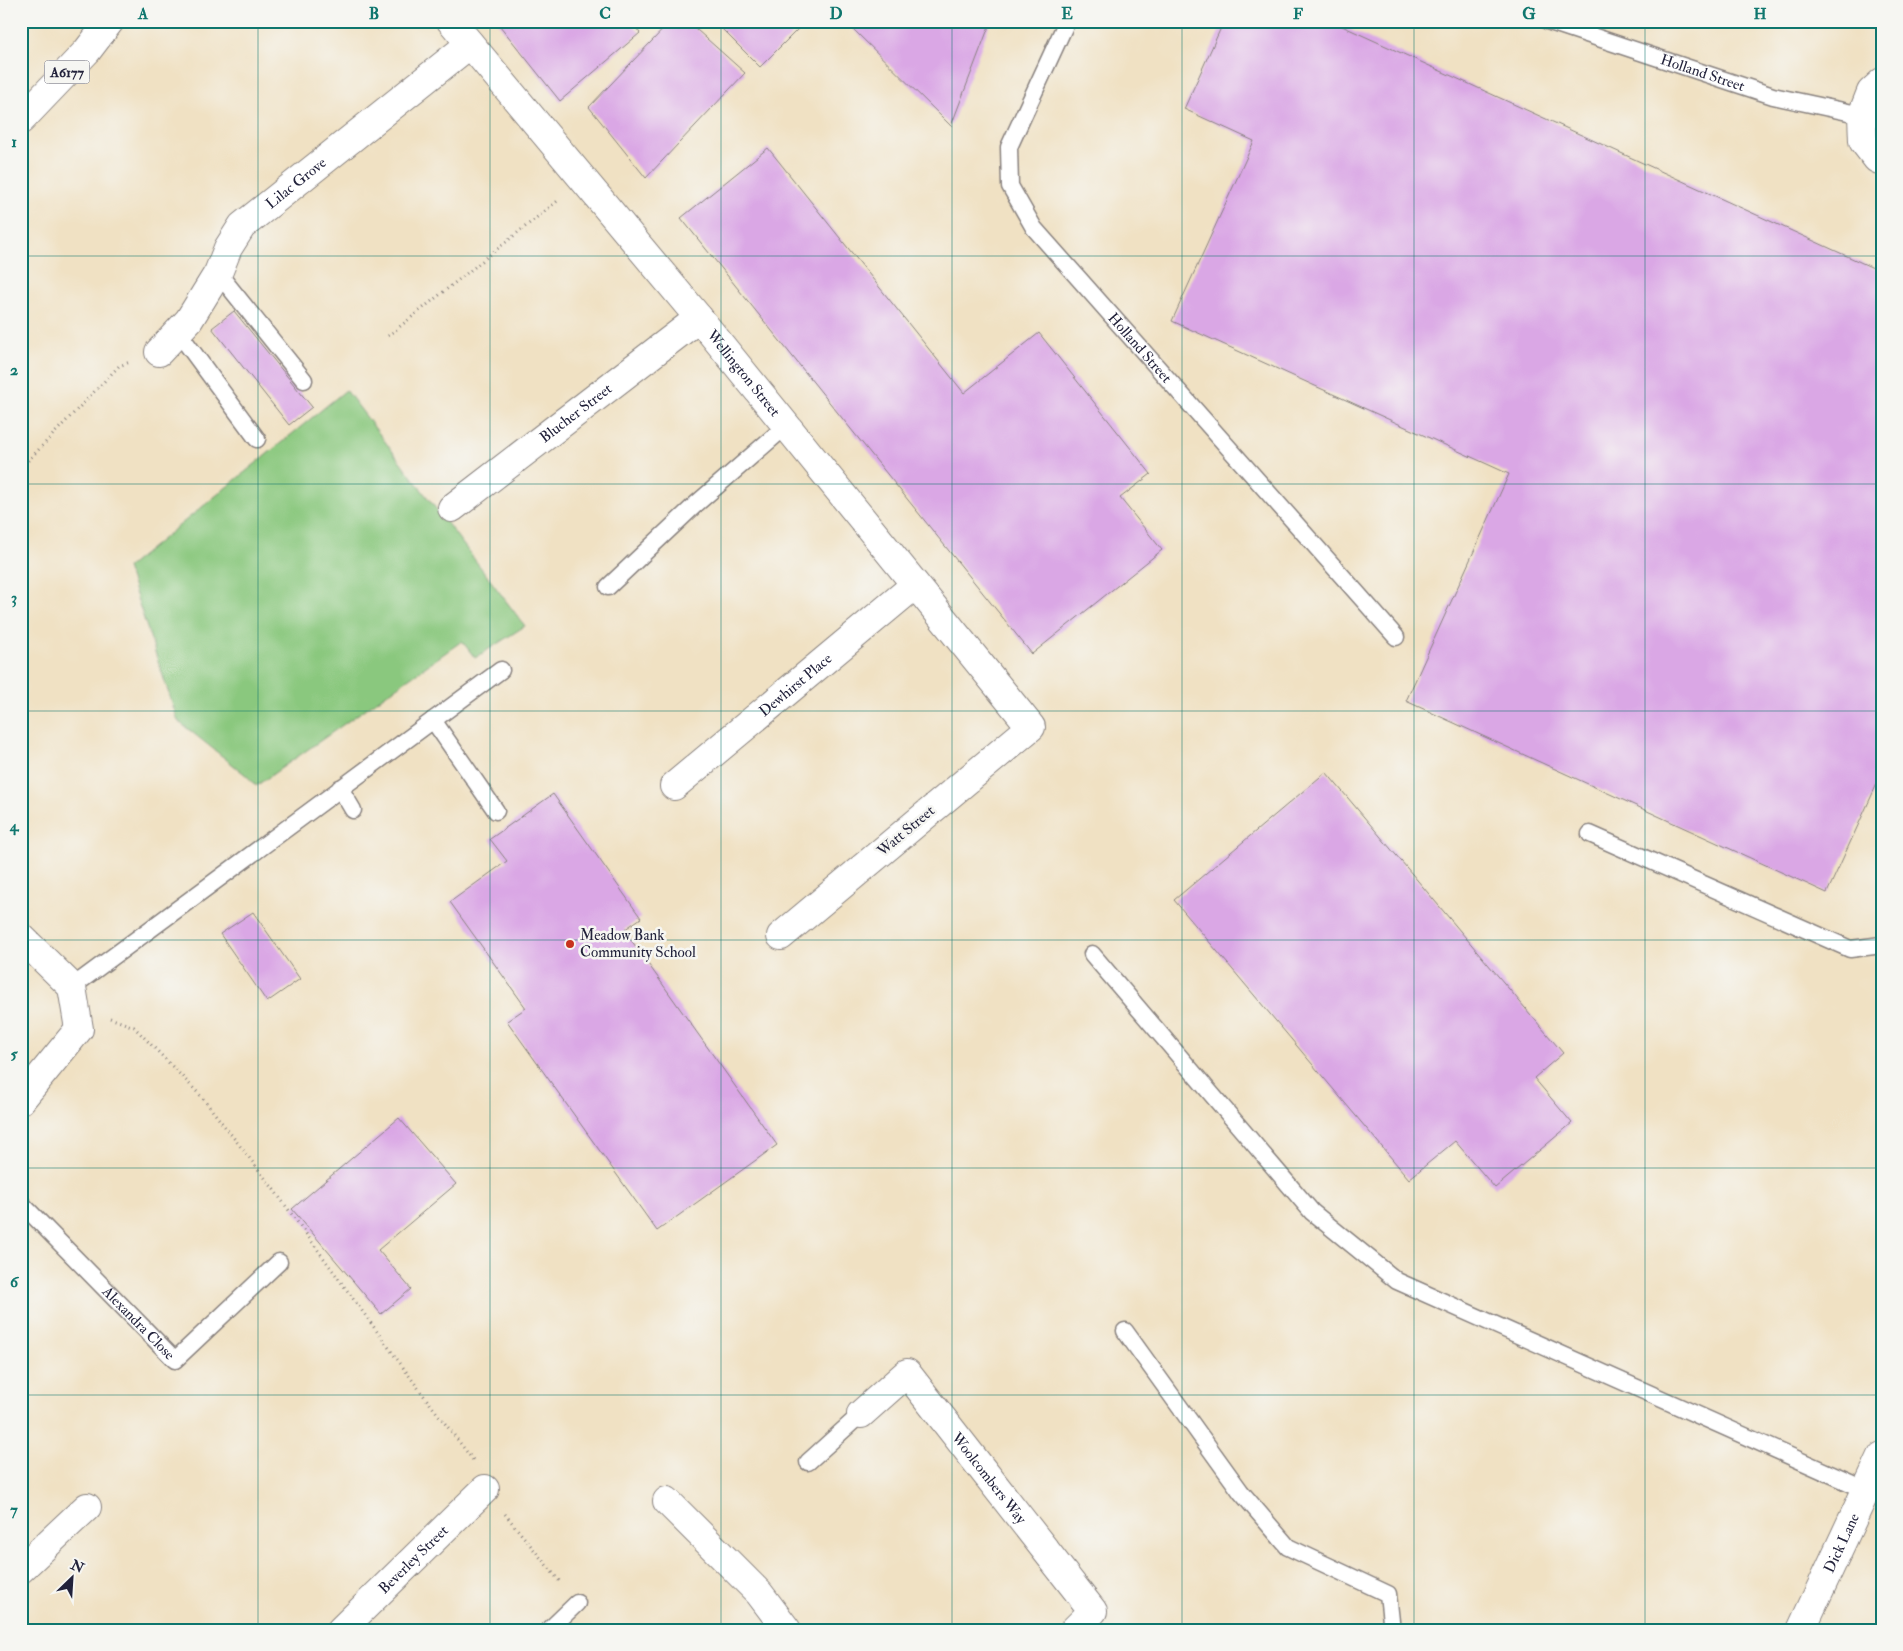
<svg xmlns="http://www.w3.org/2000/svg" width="1903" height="1651" font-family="'IM FELL Double Pica',serif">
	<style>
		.green { fill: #8ac87e; stroke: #56755c }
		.building { fill: #daa7e5 }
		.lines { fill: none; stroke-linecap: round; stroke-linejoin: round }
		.lane-casing { stroke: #89827f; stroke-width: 19 }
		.street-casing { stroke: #89827f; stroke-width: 30 }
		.secondary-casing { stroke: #89827f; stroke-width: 30 }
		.highway-casing { stroke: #89827f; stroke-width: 30 }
		.path { stroke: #89827f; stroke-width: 3; stroke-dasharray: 1 4; stroke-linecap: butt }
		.lane { stroke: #fff; stroke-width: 16 }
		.street { stroke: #fff; stroke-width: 28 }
		.secondary { stroke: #fff; stroke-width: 28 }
		.highway { stroke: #fff; stroke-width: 28 }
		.grid { fill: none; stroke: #0f766e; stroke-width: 1; stroke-opacity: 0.55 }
		.poi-dot { fill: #c8321e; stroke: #f6f6f2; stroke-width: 2 }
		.labels { text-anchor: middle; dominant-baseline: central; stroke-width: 5; stroke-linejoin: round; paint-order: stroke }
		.shield { fill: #f6f6f2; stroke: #626272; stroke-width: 1 }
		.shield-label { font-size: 14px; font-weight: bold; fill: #22223b }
		.street-label { font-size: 15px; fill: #22223b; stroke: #f6f6f2 }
		.poi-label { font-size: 15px; fill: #22223b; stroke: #f6f6f2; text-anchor: start }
		.neatline { fill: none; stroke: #0f766e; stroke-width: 2 }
		.grid-label { font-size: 16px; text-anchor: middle; font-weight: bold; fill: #0f766e }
	</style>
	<rect width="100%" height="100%" fill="#f6f6f2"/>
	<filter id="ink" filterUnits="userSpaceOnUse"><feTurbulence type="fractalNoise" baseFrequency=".02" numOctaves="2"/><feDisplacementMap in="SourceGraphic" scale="10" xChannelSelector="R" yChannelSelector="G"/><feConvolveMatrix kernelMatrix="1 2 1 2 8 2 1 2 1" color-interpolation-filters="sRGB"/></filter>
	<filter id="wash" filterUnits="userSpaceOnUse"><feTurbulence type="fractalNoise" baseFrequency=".0096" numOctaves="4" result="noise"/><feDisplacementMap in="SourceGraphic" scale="20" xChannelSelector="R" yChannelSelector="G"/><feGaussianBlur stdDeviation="1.12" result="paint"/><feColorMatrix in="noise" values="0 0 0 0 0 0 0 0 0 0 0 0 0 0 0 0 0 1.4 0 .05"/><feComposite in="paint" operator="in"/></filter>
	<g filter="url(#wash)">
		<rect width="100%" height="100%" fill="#f0e1c3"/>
		<path class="green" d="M 346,390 L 525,626 L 475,658 L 462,641 L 256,786 L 247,776 L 178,721 L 127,568 Z"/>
		<g id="blocks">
			<g class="building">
				<path d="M 496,21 L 630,21 L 640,33 L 560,101 Z"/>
				<path d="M 671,21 L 687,21 L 745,73 L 646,178 L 589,107 Z"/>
				<path d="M 714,21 L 806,21 L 760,67 Z"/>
				<path d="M 845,21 L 991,21 L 951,126 Z"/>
				<path d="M 1224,21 L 1331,21 L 1882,272 L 1882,773 L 1827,893 L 1406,701 L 1509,474 L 1172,321 L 1254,141 L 1184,109 Z"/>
				<path d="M 768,148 L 964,393 L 1039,333 L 1151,474 L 1120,498 L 1162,550 L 1032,654 L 681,218 Z"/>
				<path d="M 234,311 L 312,407 L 289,425 L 212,328 Z"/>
				<path d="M 1326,772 L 1563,1053 L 1534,1078 L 1572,1123 L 1495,1188 L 1455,1141 L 1409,1179 L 1174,900 Z"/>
				<path d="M 553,794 L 641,918 L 624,930 L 777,1145 L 657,1231 L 507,1021 L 526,1008 L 450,902 L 507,861 L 490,839 Z"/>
				<path d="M 253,912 L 300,979 L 267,1002 L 220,934 Z"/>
				<path d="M 399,1118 L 456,1184 L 378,1250 L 411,1289 L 381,1314 L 292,1209 Z"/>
			</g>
		</g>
	</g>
	<g filter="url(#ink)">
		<use href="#blocks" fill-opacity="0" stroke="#89827f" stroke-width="1"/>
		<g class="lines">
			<g class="lane-casing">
				<g id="lane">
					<path id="s1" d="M 1067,21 L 1009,147 L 1010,186 L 1034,228 L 1396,637"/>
					<path id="s2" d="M 1547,21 L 1773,96 L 1862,115"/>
					<path d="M 218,273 L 304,380"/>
					<path d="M 178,332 L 257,439"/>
					<path d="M 608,587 L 695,505 L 786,426"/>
					<path d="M 433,720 L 496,811"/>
					<path d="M 340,788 L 353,810"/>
					<path d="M 1590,834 L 1850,949 L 1882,945"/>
					<path d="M 1092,954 L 1312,1212 L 1397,1281 L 1866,1490"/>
					<path d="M 72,987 L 501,670"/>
					<path id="s3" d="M 21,1203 L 175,1360 L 279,1262"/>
					<path d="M 1125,1331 L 1241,1492 L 1288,1547 L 1388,1594 L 1392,1630"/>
					<path d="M 808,1462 L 861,1414"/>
					<path d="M 549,1630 L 577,1603"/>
				</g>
			</g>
			<g class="street-casing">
				<g id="street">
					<path id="s4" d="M 451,21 L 699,318 L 1031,727 L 781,936"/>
					<path d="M 1882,82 L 1871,92 L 1862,115 L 1863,141 L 1877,159 L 1882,161"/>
					<path id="s5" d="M 159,352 L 189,320 L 218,273 L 228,248 L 242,226 L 470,44"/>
					<path id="s6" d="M 452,508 L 699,318"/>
					<path id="s7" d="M 674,786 L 915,585"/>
					<path d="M 21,937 L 72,987 L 79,1029 L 21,1100"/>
					<path id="s8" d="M 861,1414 L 907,1373 L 1093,1611 L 1074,1630"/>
					<path d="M 667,1501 L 759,1593 L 787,1630"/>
					<path d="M 21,1569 L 87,1507"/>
					<path id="s9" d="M 341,1630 L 485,1489"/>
				</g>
			</g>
			<g class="secondary-casing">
				<g id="secondary">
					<path id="s10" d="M 1801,1630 L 1882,1456"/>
				</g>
			</g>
			<g class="highway-casing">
				<path id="highway" d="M 21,120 L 87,51 L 110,21"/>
			</g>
			<g class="path">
				<path d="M 388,336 L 560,199"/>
				<path d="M 21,468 L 119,366 L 130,362"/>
				<path d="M 110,1018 L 134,1027 L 201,1096 L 272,1187 L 421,1392 L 473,1460"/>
				<path d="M 505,1514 L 561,1583"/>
			</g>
			<use href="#lane" class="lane"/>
			<use href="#street" class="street"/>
			<use href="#secondary" class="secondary"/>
			<use href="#highway" class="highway"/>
		</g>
	</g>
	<path class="grid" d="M 258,21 L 258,1630M 490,21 L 490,1630M 721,21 L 721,1630M 952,21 L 952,1630M 1182,21 L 1182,1630M 1414,21 L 1414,1630M 1645,21 L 1645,1630M 21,256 L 1882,256M 21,484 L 1882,484M 21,711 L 1882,711M 21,940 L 1882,940M 21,1168 L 1882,1168M 21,1395 L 1882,1395"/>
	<circle class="poi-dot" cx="570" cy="944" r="5"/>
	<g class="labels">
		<rect class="shield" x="44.5" y="60.5" width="45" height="23" rx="4"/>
		<g class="shield-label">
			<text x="67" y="72">A6177</text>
		</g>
		<g class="street-label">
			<text stroke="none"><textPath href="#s2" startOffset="164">Holland Street</textPath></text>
			<text stroke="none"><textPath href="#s5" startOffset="221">Lilac Grove</textPath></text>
			<text stroke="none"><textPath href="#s1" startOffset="386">Holland Street</textPath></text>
			<text stroke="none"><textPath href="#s4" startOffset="458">Wellington Street</textPath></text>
			<text stroke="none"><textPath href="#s6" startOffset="156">Blucher Street</textPath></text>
			<text stroke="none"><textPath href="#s7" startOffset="158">Dewhirst Place</textPath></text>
			<text transform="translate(906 831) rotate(-40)">Watt Street</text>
			<text stroke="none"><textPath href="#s3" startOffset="168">Alexandra Close</textPath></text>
			<text stroke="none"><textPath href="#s8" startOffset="195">Woolcombers Way</textPath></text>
			<text stroke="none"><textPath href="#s10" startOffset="96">Dick Lane</textPath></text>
			<text stroke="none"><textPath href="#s9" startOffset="101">Beverley Street</textPath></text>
		</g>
		<g class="poi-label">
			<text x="580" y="935">Meadow Bank<tspan x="580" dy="17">Community School</tspan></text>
		</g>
	</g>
	<rect width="1903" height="1651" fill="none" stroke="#f6f6f2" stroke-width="55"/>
	<g transform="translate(72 1578) rotate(25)" stroke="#f6f6f2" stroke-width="4" paint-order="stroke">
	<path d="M0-4L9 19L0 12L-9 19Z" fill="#22223b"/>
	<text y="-8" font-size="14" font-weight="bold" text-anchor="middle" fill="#22223b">N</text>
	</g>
	<rect x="28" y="28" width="1848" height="1596" class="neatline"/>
	<g class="grid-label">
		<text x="143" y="19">A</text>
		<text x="374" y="19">B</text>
		<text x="605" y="19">C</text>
		<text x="836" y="19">D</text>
		<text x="1067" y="19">E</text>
		<text x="1298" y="19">F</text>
		<text x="1529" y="19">G</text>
		<text x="1760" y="19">H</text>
		<text x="14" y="147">1</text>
		<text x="14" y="375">2</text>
		<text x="14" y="603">3</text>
		<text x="14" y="831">4</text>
		<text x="14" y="1059">5</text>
		<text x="14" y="1287">6</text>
		<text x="14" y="1515">7</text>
	</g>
</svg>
